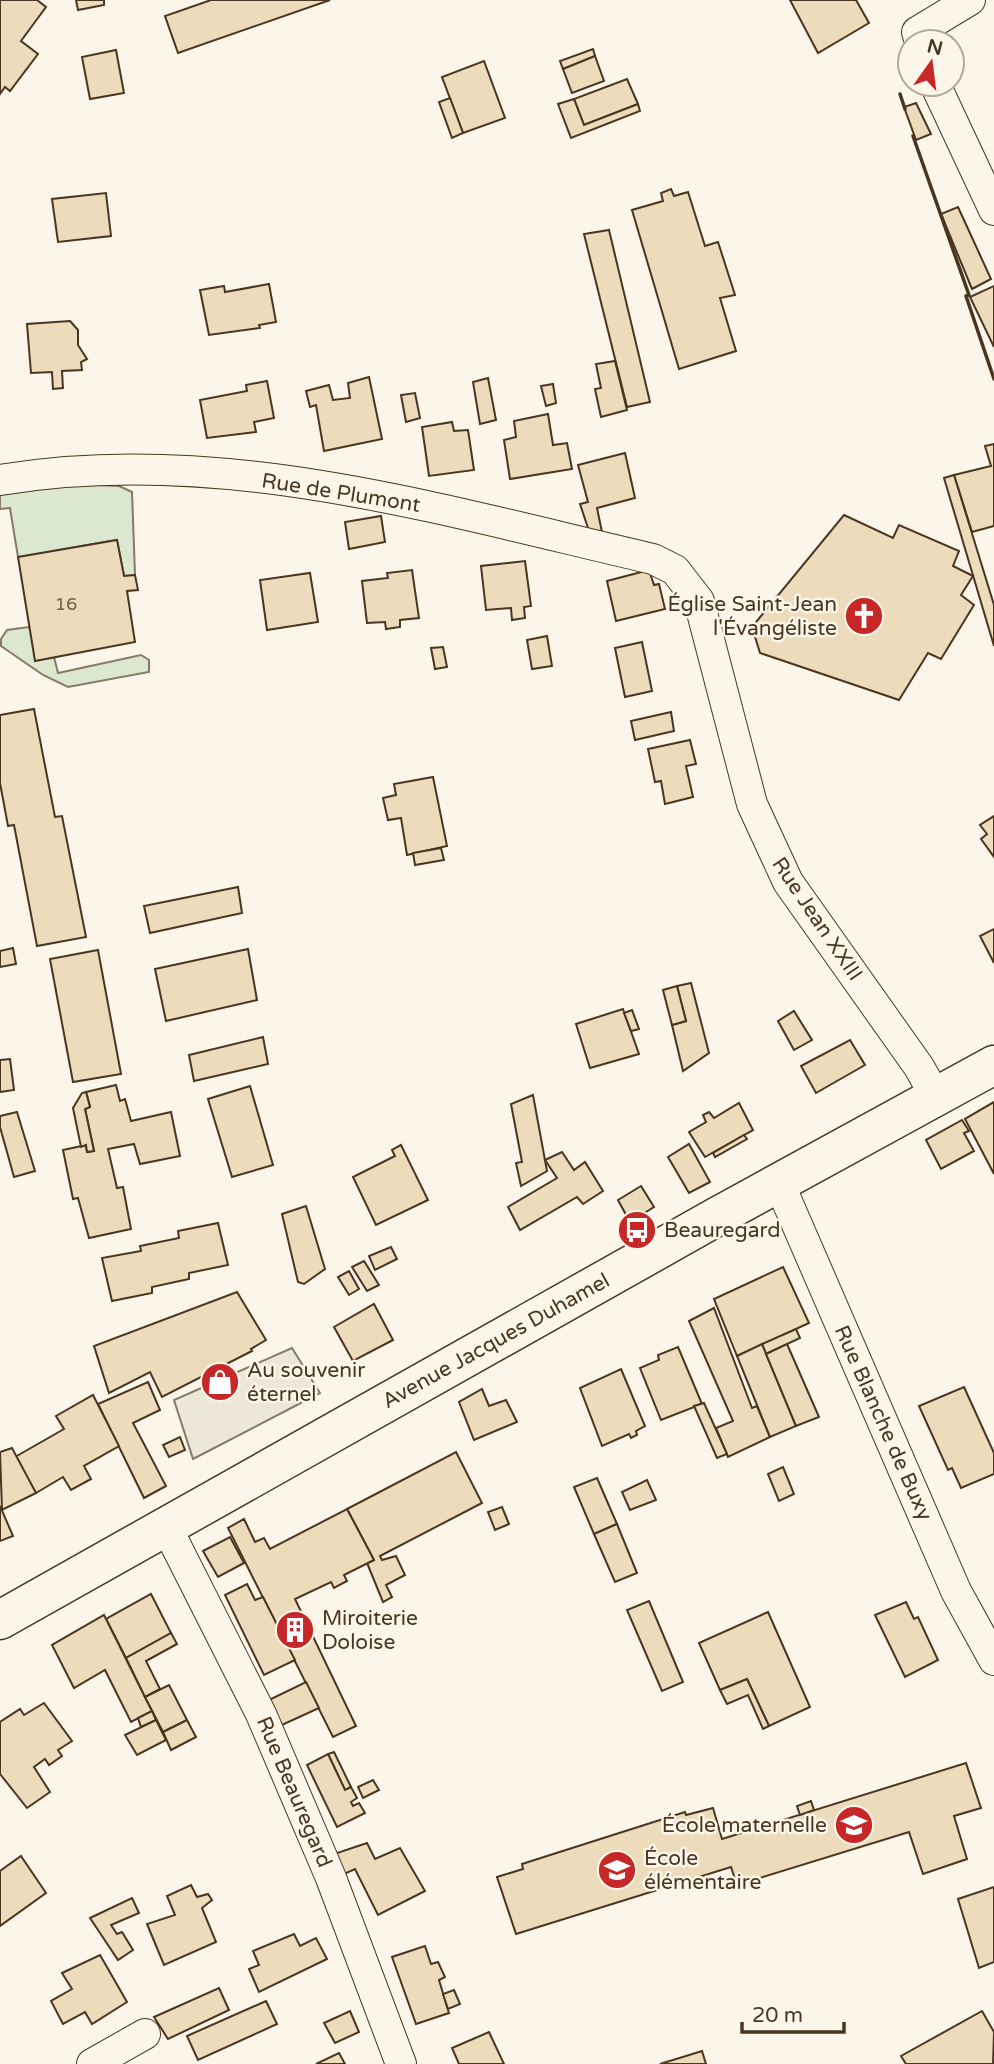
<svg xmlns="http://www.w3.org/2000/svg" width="994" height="2064" font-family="'Varela Round',sans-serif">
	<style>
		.green { fill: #dce7d0; stroke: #887966; stroke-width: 2 }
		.parking { fill: #ede7d9; stroke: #887966; stroke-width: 2 }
		.building { fill: #ecdcbc; stroke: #4a3520; stroke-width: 2 }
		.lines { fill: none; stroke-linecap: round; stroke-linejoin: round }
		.minor-casing { stroke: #4a3520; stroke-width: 32 }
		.secondary-casing { stroke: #4a3520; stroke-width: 41 }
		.minor { stroke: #fbf6e9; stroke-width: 30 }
		.secondary { stroke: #fbf6e9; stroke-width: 38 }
		.wall { stroke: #4a3520; stroke-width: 3.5 }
		.labels { text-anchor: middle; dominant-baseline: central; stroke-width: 5; stroke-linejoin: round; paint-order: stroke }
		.number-label { font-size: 18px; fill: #725f47 }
		.street-label { font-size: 21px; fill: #4a3520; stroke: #fbf6e9 }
		.poi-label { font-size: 21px; fill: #4a3520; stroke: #fbf6e9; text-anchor: start }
	</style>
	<rect width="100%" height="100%" fill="#fbf6e9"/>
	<g class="green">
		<path d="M 54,483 L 119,486 L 132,492 L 135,575 L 124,576 L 117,540 L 18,557 L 10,508 L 0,509 L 0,490 Z"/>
		<path d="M 29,627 L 54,657 L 58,673 L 141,655 L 149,660 L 149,672 L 68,687 L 43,675 L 1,646 L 1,639 L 7,630 Z"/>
	</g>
	<path class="parking" d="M 292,1348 L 320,1393 L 193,1459 L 174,1400 Z"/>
	<g class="building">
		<path d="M 0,0 L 37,0 L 46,7 L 21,41 L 38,54 L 10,91 L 5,87 L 0,94 Z"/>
		<path d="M 76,0 L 104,0 L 104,5 L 78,10 Z"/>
		<path d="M 211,0 L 330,0 L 178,53 L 165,16 Z"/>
		<path d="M 790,0 L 856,0 L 869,23 L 818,53 Z"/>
		<path d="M 593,49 L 595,56 L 563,69 L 560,61 Z"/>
		<path d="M 116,50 L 124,93 L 90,99 L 82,57 Z"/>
		<path d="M 595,56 L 604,81 L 572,93 L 563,69 Z"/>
		<path d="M 484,61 L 505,118 L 463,133 L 442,77 Z"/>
		<path d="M 627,79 L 638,104 L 584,125 L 574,99 Z"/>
		<path d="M 450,98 L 463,133 L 452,138 L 439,102 Z"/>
		<path d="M 574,99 L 584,125 L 638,104 L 640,111 L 571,138 L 558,104 Z"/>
		<path d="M 916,103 L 931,134 L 916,140 L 904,107 Z"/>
		<path d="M 671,189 L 674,196 L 688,192 L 705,246 L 718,242 L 735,295 L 720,298 L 736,351 L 679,369 L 632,210 L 663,201 L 661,193 Z"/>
		<path d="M 106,193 L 111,236 L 58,242 L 52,199 Z"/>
		<path d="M 958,207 L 991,279 L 972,289 L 941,214 Z"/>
		<path d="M 609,230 L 650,402 L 627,407 L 584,234 Z"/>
		<path d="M 269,284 L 276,322 L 259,325 L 260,328 L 209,335 L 200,290 L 224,286 L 225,292 Z"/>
		<path d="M 994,286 L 994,347 L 970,297 Z"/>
		<path d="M 70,321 L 78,330 L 78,345 L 87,359 L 81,362 L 82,370 L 62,371 L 63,388 L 53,389 L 52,372 L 31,373 L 27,324 Z"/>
		<path d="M 615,361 L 627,410 L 601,417 L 595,389 L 601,388 L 596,364 Z"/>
		<path d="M 369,377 L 382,439 L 324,451 L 316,405 L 310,407 L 306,391 L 329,385 L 333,400 L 350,398 L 348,383 Z"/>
		<path d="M 488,378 L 496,420 L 480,424 L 473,382 Z"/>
		<path d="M 267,381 L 274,418 L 254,422 L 256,432 L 207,438 L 200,400 L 247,391 L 246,385 Z"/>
		<path d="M 553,384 L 556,403 L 546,406 L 541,386 Z"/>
		<path d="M 415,393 L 420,418 L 406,422 L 401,395 Z"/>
		<path d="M 548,414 L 553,445 L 567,443 L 572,469 L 510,479 L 504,440 L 516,437 L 514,421 Z"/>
		<path d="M 452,422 L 454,431 L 468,430 L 474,470 L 429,476 L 422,427 Z"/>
		<path d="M 994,444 L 994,526 L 972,532 L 954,475 L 991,466 L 985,446 Z"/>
		<path d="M 625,453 L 635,498 L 597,508 L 603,537 L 590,534 L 580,504 L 588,502 L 578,465 Z"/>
		<path d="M 954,475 L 994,605 L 994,646 L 944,478 Z"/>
		<path d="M 844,515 L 893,538 L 899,525 L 959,551 L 953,566 L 973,576 L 961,595 L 974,605 L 941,659 L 928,653 L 899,700 L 760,653 L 752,627 Z"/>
		<path d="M 381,516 L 385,542 L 349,549 L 345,522 Z"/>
		<path d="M 117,540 L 124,576 L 135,575 L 138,590 L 127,591 L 135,642 L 35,661 L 18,557 Z"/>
		<path d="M 525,561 L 531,606 L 524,607 L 525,618 L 512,620 L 511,608 L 486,610 L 481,566 Z"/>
		<path d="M 412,570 L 419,618 L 400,620 L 400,627 L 386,629 L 385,622 L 367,623 L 362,581 L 388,578 L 387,573 Z"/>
		<path d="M 649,570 L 654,585 L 659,584 L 665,609 L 616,621 L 607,581 Z"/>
		<path d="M 310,573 L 318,622 L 267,630 L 260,580 Z"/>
		<path d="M 547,636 L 552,666 L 532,669 L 527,640 Z"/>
		<path d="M 642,642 L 652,691 L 625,697 L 615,648 Z"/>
		<path d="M 443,647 L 447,667 L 435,669 L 431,648 Z"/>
		<path d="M 34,709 L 55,817 L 62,816 L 86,937 L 37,946 L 14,825 L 8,826 L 0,783 L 0,715 Z"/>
		<path d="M 671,712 L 674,731 L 635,740 L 631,721 Z"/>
		<path d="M 690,740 L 696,764 L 686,766 L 693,797 L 665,804 L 661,781 L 655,782 L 648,749 Z"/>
		<path d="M 433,777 L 447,846 L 407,855 L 401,818 L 388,820 L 383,798 L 396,795 L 394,784 Z"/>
		<path d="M 994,816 L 994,857 L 981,839 L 987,834 L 980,825 Z"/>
		<path d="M 441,848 L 444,860 L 415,865 L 413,853 Z"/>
		<path d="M 238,887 L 242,913 L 150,933 L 144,906 Z"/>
		<path d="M 994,929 L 994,963 L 980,936 Z"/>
		<path d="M 13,948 L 16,964 L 0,967 L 0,951 Z"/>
		<path d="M 248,949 L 257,1000 L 166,1021 L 155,969 Z"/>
		<path d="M 98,950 L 121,1074 L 73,1082 L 50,959 Z"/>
		<path d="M 691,983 L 709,1053 L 683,1071 L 672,1025 L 686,1021 L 677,986 Z"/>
		<path d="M 677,986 L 686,1021 L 672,1025 L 663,990 Z"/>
		<path d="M 623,1009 L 639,1054 L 590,1068 L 576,1024 Z"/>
		<path d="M 632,1010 L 639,1029 L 631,1031 L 624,1013 Z"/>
		<path d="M 794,1011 L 812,1040 L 794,1050 L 778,1021 Z"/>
		<path d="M 263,1037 L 268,1064 L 194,1081 L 189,1055 Z"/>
		<path d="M 850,1040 L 865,1065 L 816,1093 L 801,1066 Z"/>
		<path d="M 10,1059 L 14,1090 L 0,1092 L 0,1060 Z"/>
		<path d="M 116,1085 L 120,1101 L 125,1099 L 131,1121 L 171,1112 L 180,1156 L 140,1164 L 134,1144 L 108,1149 L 117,1188 L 123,1187 L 131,1229 L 89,1238 L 78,1198 L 73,1199 L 63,1150 L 86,1145 L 87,1152 L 94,1151 L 85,1109 L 90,1107 L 86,1092 Z"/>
		<path d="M 250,1086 L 273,1165 L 232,1177 L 208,1099 Z"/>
		<path d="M 86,1092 L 90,1107 L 85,1109 L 94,1151 L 87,1152 L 86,1145 L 81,1147 L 73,1108 L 82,1093 Z"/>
		<path d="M 533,1095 L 547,1171 L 521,1186 L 516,1163 L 522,1162 L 511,1104 Z"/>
		<path d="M 994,1102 L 994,1174 L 965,1119 Z"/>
		<path d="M 739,1103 L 753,1130 L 705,1157 L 689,1132 L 706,1122 L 703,1115 L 709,1112 L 714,1118 Z"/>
		<path d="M 17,1112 L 35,1171 L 14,1177 L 0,1127 L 0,1116 Z"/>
		<path d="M 962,1120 L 969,1131 L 964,1133 L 974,1151 L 941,1169 L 926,1140 Z"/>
		<path d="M 744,1135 L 747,1139 L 715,1157 L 713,1153 Z"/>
		<path d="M 689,1144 L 710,1182 L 689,1193 L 668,1157 Z"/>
		<path d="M 401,1145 L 428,1200 L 376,1225 L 353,1177 L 395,1156 L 392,1150 Z"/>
		<path d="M 562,1152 L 574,1170 L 585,1162 L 603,1191 L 583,1204 L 577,1197 L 520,1230 L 508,1207 L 557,1178 L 545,1160 Z"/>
		<path d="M 641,1186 L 654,1207 L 630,1222 L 618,1200 Z"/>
		<path d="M 306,1206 L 325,1269 L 304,1284 L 298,1282 L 282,1214 Z"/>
		<path d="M 218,1223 L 228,1265 L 189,1273 L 189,1279 L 152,1287 L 152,1293 L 112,1301 L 102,1258 L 141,1251 L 140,1246 L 179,1238 L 178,1231 Z"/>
		<path d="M 391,1247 L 397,1259 L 375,1270 L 369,1256 Z"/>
		<path d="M 364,1261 L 379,1285 L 367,1291 L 352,1267 Z"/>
		<path d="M 783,1267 L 809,1323 L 737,1356 L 714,1299 Z"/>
		<path d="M 349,1271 L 359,1289 L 349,1295 L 338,1277 Z"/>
		<path d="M 237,1292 L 266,1340 L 251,1349 L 252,1351 L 162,1397 L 150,1372 L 109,1393 L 94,1346 Z"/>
		<path d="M 374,1304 L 393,1340 L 353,1361 L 334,1327 Z"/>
		<path d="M 714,1308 L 752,1408 L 757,1406 L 770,1437 L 728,1457 L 716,1428 L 733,1421 L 689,1321 Z"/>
		<path d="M 796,1329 L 800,1338 L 766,1354 L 762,1344 Z"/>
		<path d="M 762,1344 L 796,1426 L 770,1437 L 737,1356 Z"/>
		<path d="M 787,1344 L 819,1417 L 796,1426 L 766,1354 Z"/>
		<path d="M 678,1347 L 702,1404 L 661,1420 L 640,1368 L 659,1360 L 658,1355 Z"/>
		<path d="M 621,1369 L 645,1426 L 636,1431 L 637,1435 L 631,1438 L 629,1434 L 602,1446 L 580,1388 Z"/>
		<path d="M 148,1382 L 160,1410 L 133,1423 L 166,1486 L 144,1498 L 98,1404 Z"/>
		<path d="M 964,1387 L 994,1453 L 994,1474 L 961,1488 L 952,1468 L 948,1470 L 919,1406 Z"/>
		<path d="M 482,1389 L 489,1406 L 506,1400 L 517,1422 L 474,1440 L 459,1402 Z"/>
		<path d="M 93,1395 L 119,1446 L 84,1466 L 91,1479 L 71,1490 L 63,1477 L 36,1493 L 15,1457 L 64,1429 L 56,1416 Z"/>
		<path d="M 704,1403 L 727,1454 L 717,1458 L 694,1406 Z"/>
		<path d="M 180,1437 L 185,1450 L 169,1457 L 163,1445 Z"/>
		<path d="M 12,1448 L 36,1493 L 2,1510 L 0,1452 Z"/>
		<path d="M 456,1452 L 482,1503 L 380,1556 L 382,1560 L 396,1556 L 405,1575 L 386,1585 L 392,1597 L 383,1602 L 367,1563 L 374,1560 L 347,1509 Z"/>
		<path d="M 783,1467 L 794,1494 L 779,1501 L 768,1474 Z"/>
		<path d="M 597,1478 L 617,1524 L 594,1534 L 574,1487 Z"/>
		<path d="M 647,1480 L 656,1500 L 630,1510 L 622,1492 Z"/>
		<path d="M 0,1506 L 13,1536 L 0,1541 Z"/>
		<path d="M 502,1507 L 509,1524 L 495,1530 L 488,1512 Z"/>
		<path d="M 347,1509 L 374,1560 L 344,1575 L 347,1581 L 334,1588 L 331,1582 L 295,1599 L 356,1726 L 333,1737 L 228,1528 L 244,1519 L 255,1542 L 264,1538 L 270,1549 Z"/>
		<path d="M 617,1524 L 637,1573 L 615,1582 L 594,1534 Z"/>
		<path d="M 230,1537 L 244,1563 L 218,1577 L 203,1551 Z"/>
		<path d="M 247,1584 L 255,1600 L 263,1597 L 295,1660 L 264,1675 L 225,1595 Z"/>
		<path d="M 151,1594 L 171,1633 L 126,1658 L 106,1619 Z"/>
		<path d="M 649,1601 L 683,1682 L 662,1691 L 627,1610 Z"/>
		<path d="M 906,1602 L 914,1619 L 918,1617 L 938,1660 L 905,1677 L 875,1615 Z"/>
		<path d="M 768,1612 L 810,1707 L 769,1726 L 747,1679 L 720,1690 L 699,1643 Z"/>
		<path d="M 104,1615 L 152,1711 L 131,1722 L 105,1670 L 74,1688 L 52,1645 Z"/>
		<path d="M 171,1633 L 177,1644 L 146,1661 L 160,1689 L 145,1697 L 126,1658 Z"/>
		<path d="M 747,1679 L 769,1726 L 763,1729 L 748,1695 L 727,1704 L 720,1690 Z"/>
		<path d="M 306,1682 L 319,1708 L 282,1725 L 269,1700 Z"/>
		<path d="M 169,1685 L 187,1720 L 163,1732 L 145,1697 Z"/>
		<path d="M 44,1703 L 72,1741 L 58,1750 L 62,1756 L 49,1765 L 45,1759 L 34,1767 L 50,1792 L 27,1808 L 0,1774 L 0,1722 L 20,1709 L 24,1715 Z"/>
		<path d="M 152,1711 L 156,1720 L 141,1727 L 138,1718 Z"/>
		<path d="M 156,1720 L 166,1740 L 137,1755 L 125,1735 Z"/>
		<path d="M 187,1720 L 196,1737 L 171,1750 L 163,1732 Z"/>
		<path d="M 334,1752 L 351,1787 L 345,1790 L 328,1754 Z"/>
		<path d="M 328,1754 L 345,1790 L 351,1787 L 357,1798 L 351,1802 L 353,1806 L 359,1803 L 365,1813 L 337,1827 L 307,1765 Z"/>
		<path d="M 966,1763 L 981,1808 L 954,1816 L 967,1859 L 923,1874 L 909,1832 L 737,1885 L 731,1867 L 516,1934 L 497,1877 L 523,1869 L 522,1864 L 685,1812 L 686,1815 L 713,1808 L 722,1839 Z"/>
		<path d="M 373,1780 L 379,1790 L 363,1798 L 358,1787 Z"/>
		<path d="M 811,1801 L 814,1810 L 800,1815 L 797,1806 Z"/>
		<path d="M 367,1843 L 375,1859 L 400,1848 L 425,1891 L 378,1915 L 355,1869 L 342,1875 L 334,1854 Z"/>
		<path d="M 21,1856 L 46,1893 L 0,1926 L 0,1871 Z"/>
		<path d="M 191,1885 L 197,1897 L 208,1894 L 212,1900 L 202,1908 L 216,1942 L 164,1965 L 147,1924 L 175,1915 L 167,1896 Z"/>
		<path d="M 994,1887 L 994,1962 L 979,1968 L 958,1899 Z"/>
		<path d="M 132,1898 L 139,1913 L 111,1925 L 117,1934 L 122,1932 L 133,1950 L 118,1960 L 90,1918 Z"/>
		<path d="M 294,1934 L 300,1946 L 316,1938 L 327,1959 L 259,1992 L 249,1969 L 259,1965 L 253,1951 Z"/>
		<path d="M 425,1946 L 431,1964 L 438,1962 L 445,1977 L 439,1980 L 449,2013 L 416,2024 L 392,1957 Z"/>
		<path d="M 100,1955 L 127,2002 L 92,2024 L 85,2012 L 63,2024 L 51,2001 L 72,1989 L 62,1973 Z"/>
		<path d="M 219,1988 L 229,2010 L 168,2039 L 154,2017 Z"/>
		<path d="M 454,1990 L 460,2004 L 448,2009 L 443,1994 Z"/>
		<path d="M 266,2001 L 277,2024 L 198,2060 L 187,2036 Z"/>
		<path d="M 350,2011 L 359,2032 L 335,2043 L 324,2023 Z"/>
		<path d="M 982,2011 L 994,2032 L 993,2064 L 906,2064 L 901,2056 Z"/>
		<path d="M 489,2032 L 504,2064 L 459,2064 L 452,2048 Z"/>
		<path d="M 702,2051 L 706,2064 L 660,2064 Z"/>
		<path d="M 339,2053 L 345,2064 L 316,2064 Z"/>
	</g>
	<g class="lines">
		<g class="minor-casing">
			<g id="minor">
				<path d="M 920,42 L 917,32 L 970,0"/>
				<path d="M 935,84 L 994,210"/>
				<path d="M 0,480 C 219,443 441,510 653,559 L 675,570 L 699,601 L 752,804 L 788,882 L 919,1067 L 936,1097"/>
				<path d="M 779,1183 L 956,1591 L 994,1660"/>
				<path d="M 167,1528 L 261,1714 L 331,1878 L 401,2064"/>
				<path d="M 92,2064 L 145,2034"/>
			</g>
		</g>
		<g class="secondary-casing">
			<path id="secondary" d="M 0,1620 L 718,1216 L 994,1065"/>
		</g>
		<use href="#minor" class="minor"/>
		<use href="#secondary" class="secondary"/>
		<g class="wall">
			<path d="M 900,94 L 905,109"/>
			<path d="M 913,136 L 969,295 L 966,296 L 994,379"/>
		</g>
	</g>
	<defs>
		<g id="church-disc" transform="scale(2.0125)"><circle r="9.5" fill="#c62828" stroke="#fbf6e9"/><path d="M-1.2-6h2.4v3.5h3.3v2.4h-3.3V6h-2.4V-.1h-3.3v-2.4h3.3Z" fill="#fff"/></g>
		<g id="bus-disc" transform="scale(2.0125)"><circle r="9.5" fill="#c62828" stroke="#fbf6e9"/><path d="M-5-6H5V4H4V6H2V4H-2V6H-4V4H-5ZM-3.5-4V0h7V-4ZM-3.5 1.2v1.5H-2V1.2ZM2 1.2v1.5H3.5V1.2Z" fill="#fff"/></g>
		<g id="shop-disc" transform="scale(2.0125)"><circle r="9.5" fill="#c62828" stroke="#fbf6e9"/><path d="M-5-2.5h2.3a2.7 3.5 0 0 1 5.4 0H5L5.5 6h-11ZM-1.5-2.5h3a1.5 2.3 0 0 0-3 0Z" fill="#fff"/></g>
		<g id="building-disc" transform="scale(2.0125)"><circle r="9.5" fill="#c62828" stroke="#fbf6e9"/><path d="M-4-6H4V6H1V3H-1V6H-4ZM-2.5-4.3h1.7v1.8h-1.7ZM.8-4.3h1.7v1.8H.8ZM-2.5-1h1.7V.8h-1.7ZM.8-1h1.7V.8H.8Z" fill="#fff"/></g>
		<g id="school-disc" transform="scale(2.0125)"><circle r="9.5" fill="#c62828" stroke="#fbf6e9"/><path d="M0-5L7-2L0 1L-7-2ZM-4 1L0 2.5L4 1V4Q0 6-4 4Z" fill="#fff"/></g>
	</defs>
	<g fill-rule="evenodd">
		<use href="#church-disc" x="864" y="616"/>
		<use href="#bus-disc" x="637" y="1230"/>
		<use href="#shop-disc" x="220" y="1382"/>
		<use href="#building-disc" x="295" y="1630"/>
		<use href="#school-disc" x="854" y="1825"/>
		<use href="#school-disc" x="617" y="1870"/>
	</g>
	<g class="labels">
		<g class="number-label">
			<text x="66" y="604">16</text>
		</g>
		<g class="street-label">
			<text transform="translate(341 493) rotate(9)">Rue de Plumont</text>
			<text transform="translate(817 919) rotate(56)">Rue Jean XXIII</text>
			<text transform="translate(496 1341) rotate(-29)">Avenue Jacques Duhamel</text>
			<text transform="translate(883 1423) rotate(66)">Rue Blanche de Buxy</text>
			<text transform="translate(294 1792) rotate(67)">Rue Beauregard</text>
		</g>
		<g class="poi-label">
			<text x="837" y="604" text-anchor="end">Église Saint-Jean<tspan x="837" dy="24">l'Évangéliste</tspan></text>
			<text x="664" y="1230">Beauregard</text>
			<text x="247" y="1370">Au souvenir<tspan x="247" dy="24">éternel</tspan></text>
			<text x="322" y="1618">Miroiterie<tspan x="322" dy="24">Doloise</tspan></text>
			<text x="827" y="1825" text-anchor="end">École maternelle</text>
			<text x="644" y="1858">École<tspan x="644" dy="24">élémentaire</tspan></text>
		</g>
	</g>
	<g transform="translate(931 63) rotate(14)"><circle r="33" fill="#fbf6e9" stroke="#b4a999" stroke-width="2"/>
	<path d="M0-5L12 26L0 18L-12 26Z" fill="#c62828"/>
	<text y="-10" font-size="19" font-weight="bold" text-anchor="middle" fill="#4a3520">N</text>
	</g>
	<path d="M742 2022v10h102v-10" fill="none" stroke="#4a3520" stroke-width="3.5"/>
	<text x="752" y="2022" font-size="21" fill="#4a3520" stroke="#fbf6e9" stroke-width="5" paint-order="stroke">20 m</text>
</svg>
